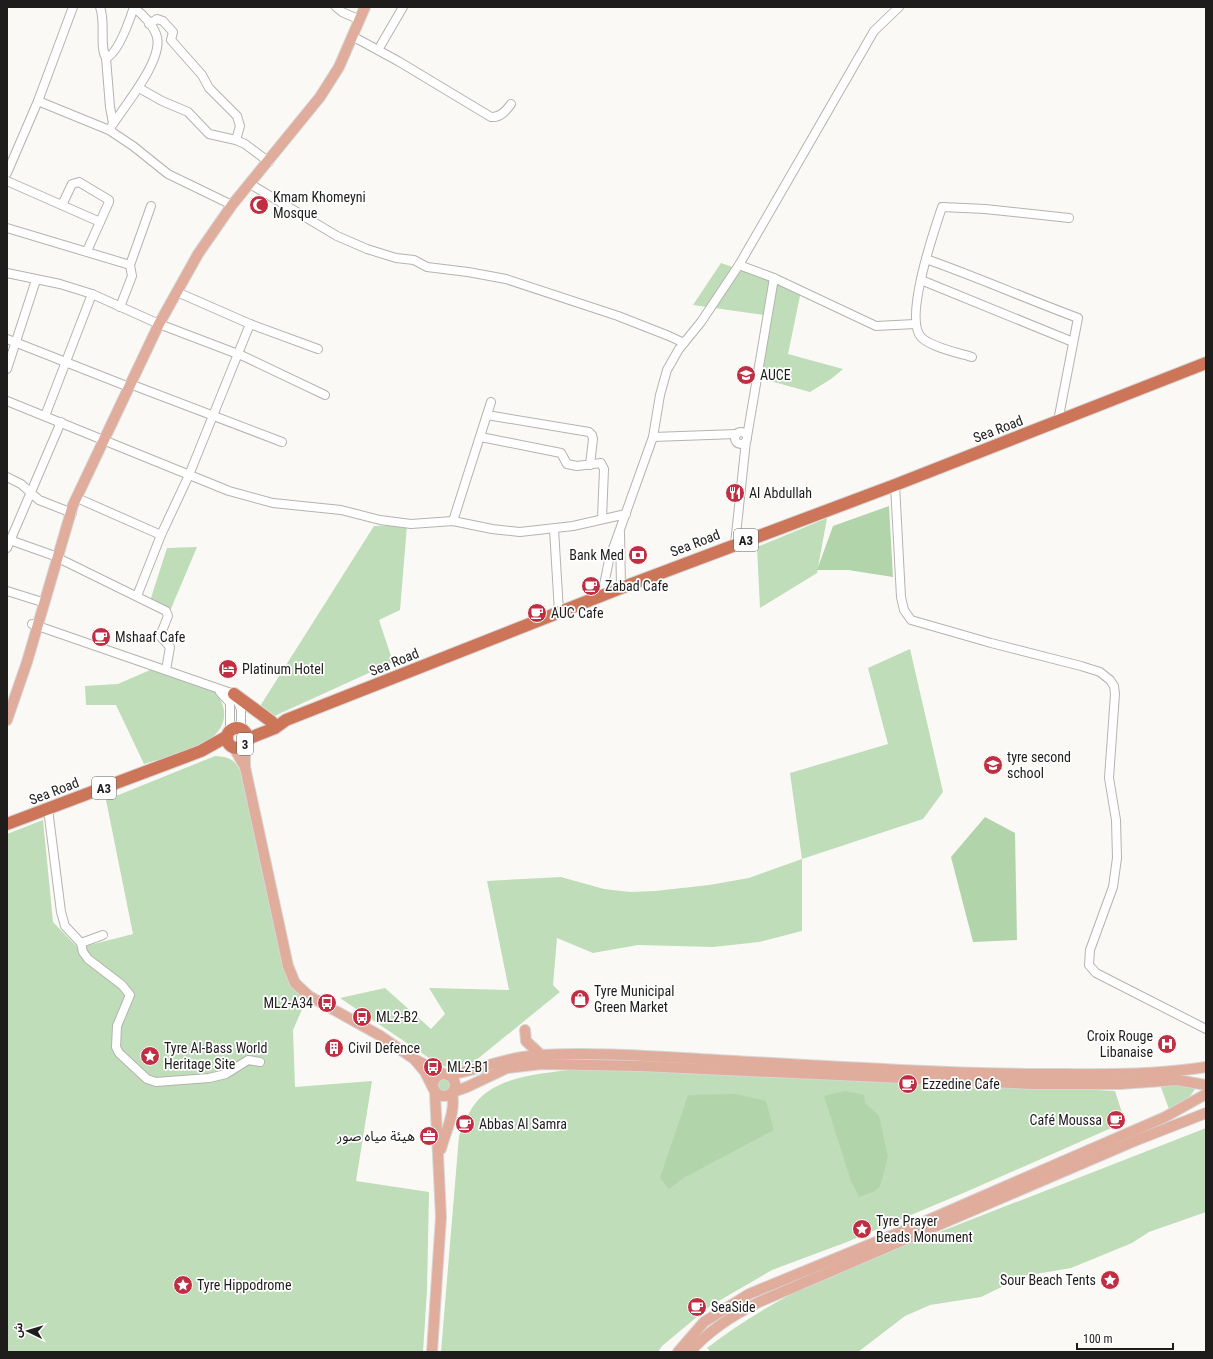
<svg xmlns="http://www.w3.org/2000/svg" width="1213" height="1359" font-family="'Roboto Condensed','Noto Sans Arabic',sans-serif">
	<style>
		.green { fill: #beddb8 }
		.forest { fill: #b2d4ab }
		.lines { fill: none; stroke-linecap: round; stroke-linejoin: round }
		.minor-casing { stroke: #b5b3b0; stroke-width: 10 }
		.major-casing { stroke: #d6d6d6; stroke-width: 12 }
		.highway-casing { stroke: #d6d6d6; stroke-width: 14 }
		.minor { stroke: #fff; stroke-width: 8 }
		.major { stroke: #e0ac9b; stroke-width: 10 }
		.highway { stroke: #cc7558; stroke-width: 12 }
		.labels { text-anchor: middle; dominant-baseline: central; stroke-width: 3.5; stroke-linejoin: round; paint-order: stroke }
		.shield { fill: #fff; stroke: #626160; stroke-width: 1 }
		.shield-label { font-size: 13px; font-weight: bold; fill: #1e1d1c }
		.poi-label { font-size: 14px; fill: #1e1d1c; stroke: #fff; text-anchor: start }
		.street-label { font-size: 14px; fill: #1e1d1c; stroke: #fff }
	</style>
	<rect width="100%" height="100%" fill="#fbf9f6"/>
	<g class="green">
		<path d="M 721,263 L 801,291 L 788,354 L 843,369 L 831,379 L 810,392 L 756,377 L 764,315 L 693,305 Z"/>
		<path d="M 827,518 L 817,573 L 760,608 L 757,547 Z"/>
		<path d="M 407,525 L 400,610 L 379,620 L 393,662 L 270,718 L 257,711 L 374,526 Z"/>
		<path d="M 197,547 L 170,611 L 150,601 L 167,548 Z"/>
		<path d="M 910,649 L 943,792 L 923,819 L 802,859 L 802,931 L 759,942 L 713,947 L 638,945 L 593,953 L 557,938 L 553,985 L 560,992 L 475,1061 C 462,1070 449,1070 435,1062 L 340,998 L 385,988 L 431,1029 L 445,1014 L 429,988 L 509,990 L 487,881 L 561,877 L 604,889 L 630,892 L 655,891 L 709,885 L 749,878 L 802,859 L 790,773 L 888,744 L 868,668 Z"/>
		<path d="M 150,670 C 170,677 193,681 212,690 C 219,694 223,704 224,711 C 228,746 169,756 144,764 L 116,705 L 86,705 L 85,686 L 118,684 Z"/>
		<path d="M 215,756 C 233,757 236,761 243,778 L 285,972 L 292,987 L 307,998 L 293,1030 L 295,1087 L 372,1081 L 356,1181 L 429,1192 L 427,1291 L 423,1352 L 7,1352 L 7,834 L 43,820 L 53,922 L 78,948 L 133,934 L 106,800 Z"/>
		<path d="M 576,1069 L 905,1080 L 1115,1091 L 1125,1122 L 968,1191 L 847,1242 L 772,1270 L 710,1306 L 662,1346 L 658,1352 L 441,1352 L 459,1136 C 463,1127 467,1116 472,1108 C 492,1075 543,1074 576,1069 Z"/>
		<circle cx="443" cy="1085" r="8"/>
		<path d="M 1170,1083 L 1190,1086 L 1195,1089 C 1190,1098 1179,1107 1169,1109 L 1160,1085 Z"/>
		<path d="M 1206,1128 L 1206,1212 L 1149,1232 L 1132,1243 L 1071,1268 L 1024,1276 L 981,1297 L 930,1305 L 905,1316 L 858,1352 L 711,1352 L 707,1348 C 747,1317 790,1293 837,1272 Z"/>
	</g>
	<g class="forest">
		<path d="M 889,506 L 893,577 L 848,570 L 817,570 L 833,526 Z"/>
		<path d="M 985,817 L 1015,833 L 1017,940 L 973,942 L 951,857 Z"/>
		<path d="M 845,1091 L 864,1095 L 865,1103 L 879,1116 L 888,1157 L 880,1186 L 875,1191 L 859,1197 L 851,1181 L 824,1096 Z"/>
		<path d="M 735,1094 L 766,1101 L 774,1130 L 685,1177 L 669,1189 L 660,1178 L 688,1095 Z"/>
	</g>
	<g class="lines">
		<g class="minor-casing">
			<g id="minor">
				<path d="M 100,7 C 106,23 99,46 106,58"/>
				<path d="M 336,7 L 342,12 L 360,20"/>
				<path d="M 149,24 L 157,19 L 163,21 L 173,32 L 171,40 L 202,75 L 209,88 L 237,116 L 240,126 L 236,140 L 245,144 L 269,162"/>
				<path d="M 352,36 L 398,61 L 491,117 C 500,118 506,111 511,104"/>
				<path d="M 378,50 L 403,7"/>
				<path d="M 139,88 L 162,101 L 188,112 L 209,134 L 236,140"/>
				<path d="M 38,101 L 109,130 L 133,146 L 168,174 L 232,205"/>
				<path d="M 113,123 L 110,107 L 106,58 C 118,54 130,19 134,7"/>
				<path d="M 109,130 C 121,110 163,62 157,37 C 154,26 143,14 134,8"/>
				<path d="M 7,173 L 38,101 L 73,7"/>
				<path d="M 7,181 L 100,222 L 87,251"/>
				<path d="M 250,184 L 337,236 L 367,249 L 396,258 L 414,260 L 427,267 L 468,272 L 506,279 L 618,316 L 669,336 L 684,343"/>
				<path d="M 62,205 L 72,184 L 79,182 L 109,200 L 109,202 L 100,222"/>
				<path d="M 7,228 L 130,265 L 132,276 L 120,307"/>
				<path d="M 926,259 C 977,277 1027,299 1078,318 L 1058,421"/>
				<path d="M 130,265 L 151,206"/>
				<path d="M 739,265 L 774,278 L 876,326 L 915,324"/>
				<path d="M 7,273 L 60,284 L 92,294 L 159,324 L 243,356 L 325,395"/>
				<path d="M 921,280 L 1073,342"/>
				<path d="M 250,324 L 318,349"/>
				<path d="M 7,339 L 129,387"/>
				<path d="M 972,357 C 959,353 930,347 921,337 C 904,318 934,231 942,207 L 985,209 L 1069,218"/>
				<path d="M 7,369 L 36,280"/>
				<path d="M 130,384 L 282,442"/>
				<path d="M 7,401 L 229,491 L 273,503 L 341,510 L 380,520 L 411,524 L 453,521 L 492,529 L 520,532 L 573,526 L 626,514"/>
				<path d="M 487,415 L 589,432 L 592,435 L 593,439 L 590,465"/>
				<path d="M 45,416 L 92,294"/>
				<circle cx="741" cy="438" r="6"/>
				<path d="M 481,437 L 561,453 L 567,464 L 577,466 L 601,463 L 604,469 L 602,519"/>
				<path d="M 653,437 L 737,434"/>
				<path d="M 747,437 L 774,278"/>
				<path d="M 7,477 L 21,484 L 39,500 L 72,513"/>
				<path d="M 895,485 L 901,597 L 904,610 L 911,620 L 991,643 L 1081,666 L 1100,672 L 1110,680 L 1114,686 L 1115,694 L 1109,778 L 1116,820 L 1117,858 L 1113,887 L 1090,950 L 1089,965 L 1096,973 L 1206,1029"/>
				<path d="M 77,498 L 161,535"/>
				<path d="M 453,521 L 491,402"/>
				<path d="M 554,529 L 559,612"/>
				<path d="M 620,533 L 621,588"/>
				<path d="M 7,539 L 52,555"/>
				<path d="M 735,544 L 746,441"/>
				<path d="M 7,548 L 61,422"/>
				<path d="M 58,558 L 166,611 L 168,616 L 160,636 L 170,647 L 166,670"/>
				<path d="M 7,591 L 39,601"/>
				<path d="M 602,595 L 609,560 L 653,437 L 660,395 L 667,370 L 679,349 L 701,322 L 739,265 L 874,31 L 899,7"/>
				<path d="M 137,596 L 161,535 L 189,475 L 250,324 L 177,292"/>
				<path d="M 32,624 L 234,694 L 241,709 L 241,728"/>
				<path d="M 220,692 L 230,703 L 230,730"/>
				<path d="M 48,809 L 61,912 L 65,926 L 81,943 L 83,952 L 88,959 L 122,985 L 130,995 L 117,1026 L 116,1047 L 119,1053 L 147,1079 L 156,1082 L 209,1078 L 226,1074 L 248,1060 L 260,1062"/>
				<path d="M 81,943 L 103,935"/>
			</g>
		</g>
		<g class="major-casing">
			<g id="major">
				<path d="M 7,720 L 27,662 L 73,505 L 159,324 L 198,254 L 232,205 L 320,97 L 339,67 L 365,7"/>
				<path d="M 245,744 L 245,767 L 288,966 L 295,983 L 309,996 L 379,1035 L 414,1059 L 444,1074"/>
				<path d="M 234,748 L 245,767"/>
				<path d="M 525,1030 L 526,1041 L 541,1055"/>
				<path d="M 415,1060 L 425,1072 L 433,1088"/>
				<circle cx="444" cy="1085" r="11"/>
				<path d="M 448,1075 C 480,1070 509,1056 541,1055 C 600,1052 659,1057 717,1060 C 824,1066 931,1073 1038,1074 C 1094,1074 1151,1076 1206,1067"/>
				<path d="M 453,1092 L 467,1087 L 507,1068 L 542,1064 L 641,1066 L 1034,1084 L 1120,1084 L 1177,1080 L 1206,1085"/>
				<path d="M 441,1149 C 446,1130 456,1112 452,1093"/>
				<path d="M 432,1352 L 441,1217 L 435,1093"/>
				<path d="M 678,1352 L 704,1322 L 749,1294 L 912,1227 L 1165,1117 L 1206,1094"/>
				<path d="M 690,1352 C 709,1330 733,1315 759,1302 L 1137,1140 L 1206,1113"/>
			</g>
		</g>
		<g class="highway-casing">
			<g id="highway">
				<path d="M 234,694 L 272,722"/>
				<circle cx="237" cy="738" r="10"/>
				<path d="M 247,739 L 275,728 L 286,720 L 621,588 L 895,485 L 1206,363"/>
				<path d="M 7,824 L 201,751 L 226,737"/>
			</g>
		</g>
		<use href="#minor" class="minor"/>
		<use href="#major" class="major"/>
		<use href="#highway" class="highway"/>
	</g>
	<defs>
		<g id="mosque-disc" transform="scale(1)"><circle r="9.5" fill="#bf2e42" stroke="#fff"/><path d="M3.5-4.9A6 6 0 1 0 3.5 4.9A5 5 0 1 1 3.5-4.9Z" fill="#fff"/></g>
		<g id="university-disc" transform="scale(1)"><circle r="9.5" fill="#bf2e42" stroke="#fff"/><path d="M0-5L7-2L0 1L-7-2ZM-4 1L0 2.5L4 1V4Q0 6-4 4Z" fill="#fff"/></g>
		<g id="restaurant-disc" transform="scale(1)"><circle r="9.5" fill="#bf2e42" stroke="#fff"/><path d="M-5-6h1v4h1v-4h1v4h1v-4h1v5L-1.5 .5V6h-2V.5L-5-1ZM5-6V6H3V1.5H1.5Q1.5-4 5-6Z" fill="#fff"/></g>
		<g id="bank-disc" transform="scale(1)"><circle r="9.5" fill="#bf2e42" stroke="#fff"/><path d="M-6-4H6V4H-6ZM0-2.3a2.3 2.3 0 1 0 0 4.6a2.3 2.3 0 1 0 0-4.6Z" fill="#fff"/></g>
		<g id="cafe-disc" transform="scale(1)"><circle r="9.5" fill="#bf2e42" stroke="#fff"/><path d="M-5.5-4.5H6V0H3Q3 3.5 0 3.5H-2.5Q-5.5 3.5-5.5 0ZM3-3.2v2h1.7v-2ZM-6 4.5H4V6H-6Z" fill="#fff"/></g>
		<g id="hotel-disc" transform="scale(1)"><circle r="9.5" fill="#bf2e42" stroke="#fff"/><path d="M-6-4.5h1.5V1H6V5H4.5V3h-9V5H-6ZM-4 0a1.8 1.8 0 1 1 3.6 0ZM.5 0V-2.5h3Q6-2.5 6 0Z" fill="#fff"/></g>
		<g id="school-disc" transform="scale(1)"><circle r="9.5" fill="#bf2e42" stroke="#fff"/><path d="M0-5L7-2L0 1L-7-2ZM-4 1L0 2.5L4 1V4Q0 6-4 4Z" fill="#fff"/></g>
		<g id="shop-disc" transform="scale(1)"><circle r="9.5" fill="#bf2e42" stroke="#fff"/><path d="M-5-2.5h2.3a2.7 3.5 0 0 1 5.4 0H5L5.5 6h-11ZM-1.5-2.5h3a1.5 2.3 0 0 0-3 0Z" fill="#fff"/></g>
		<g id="bus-disc" transform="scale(1)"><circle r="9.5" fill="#bf2e42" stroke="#fff"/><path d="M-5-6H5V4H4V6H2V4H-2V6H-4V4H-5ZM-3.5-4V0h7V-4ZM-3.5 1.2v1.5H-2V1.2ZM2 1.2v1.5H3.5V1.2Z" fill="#fff"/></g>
		<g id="hospital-disc" transform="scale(1)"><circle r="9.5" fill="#bf2e42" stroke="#fff"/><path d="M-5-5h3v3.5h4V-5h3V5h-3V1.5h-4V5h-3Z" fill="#fff"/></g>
		<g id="building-disc" transform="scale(1)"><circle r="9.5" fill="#bf2e42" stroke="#fff"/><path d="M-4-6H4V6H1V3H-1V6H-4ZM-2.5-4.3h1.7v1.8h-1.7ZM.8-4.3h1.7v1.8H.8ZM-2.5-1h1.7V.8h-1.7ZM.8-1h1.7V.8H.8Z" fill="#fff"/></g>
		<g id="sight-disc" transform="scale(1)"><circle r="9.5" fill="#bf2e42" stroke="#fff"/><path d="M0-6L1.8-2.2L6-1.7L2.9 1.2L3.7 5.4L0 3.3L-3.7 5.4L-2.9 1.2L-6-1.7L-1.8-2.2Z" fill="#fff"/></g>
		<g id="office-disc" transform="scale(1)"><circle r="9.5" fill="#bf2e42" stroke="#fff"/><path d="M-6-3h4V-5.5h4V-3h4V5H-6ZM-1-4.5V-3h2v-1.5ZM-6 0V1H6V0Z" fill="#fff"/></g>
	</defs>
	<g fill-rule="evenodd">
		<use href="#mosque-disc" x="259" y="205"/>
		<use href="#university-disc" x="746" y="375"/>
		<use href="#restaurant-disc" x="735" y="493"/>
		<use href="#bank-disc" x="638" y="555"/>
		<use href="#cafe-disc" x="591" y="586"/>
		<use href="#cafe-disc" x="537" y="613"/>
		<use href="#cafe-disc" x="101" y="637"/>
		<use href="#hotel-disc" x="228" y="669"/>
		<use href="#school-disc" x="993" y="765"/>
		<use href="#shop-disc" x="580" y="999"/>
		<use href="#bus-disc" x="327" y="1003"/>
		<use href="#bus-disc" x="362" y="1017"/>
		<use href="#hospital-disc" x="1167" y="1044"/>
		<use href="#building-disc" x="334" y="1048"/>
		<use href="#sight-disc" x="150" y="1056"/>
		<use href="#bus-disc" x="433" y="1067"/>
		<use href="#cafe-disc" x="908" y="1084"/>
		<use href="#cafe-disc" x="1116" y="1120"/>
		<use href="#cafe-disc" x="465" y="1124"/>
		<use href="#office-disc" x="429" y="1136"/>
		<use href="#sight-disc" x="862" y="1229"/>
		<use href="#sight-disc" x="1110" y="1280"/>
		<use href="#sight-disc" x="183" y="1285"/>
		<use href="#cafe-disc" x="697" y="1307"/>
	</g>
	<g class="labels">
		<g class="shield">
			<rect x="734" y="529" width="24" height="22" rx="3"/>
			<rect x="237" y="733" width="16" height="22" rx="3"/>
			<rect x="92" y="777" width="24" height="22" rx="3"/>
		</g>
		<g class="shield-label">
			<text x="746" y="540">A3</text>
			<text x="245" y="744">3</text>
			<text x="104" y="788">A3</text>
		</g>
		<g class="poi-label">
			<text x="273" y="197">Kmam Khomeyni<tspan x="273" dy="16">Mosque</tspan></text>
			<text x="760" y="375">AUCE</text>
			<text x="749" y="493">Al Abdullah</text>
			<text x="624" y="555" text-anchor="end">Bank Med</text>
			<text x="605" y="586">Zabad Cafe</text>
			<text x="551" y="613">AUC Cafe</text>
			<text x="115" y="637">Mshaaf Cafe</text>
			<text x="242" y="669">Platinum Hotel</text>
			<text x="1007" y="757">tyre second<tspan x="1007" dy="16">school</tspan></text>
			<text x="594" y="991">Tyre Municipal<tspan x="594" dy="16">Green Market</tspan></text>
			<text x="313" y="1003" text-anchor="end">ML2-A34</text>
			<text x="376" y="1017">ML2-B2</text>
			<text x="1153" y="1036" text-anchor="end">Croix Rouge<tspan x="1153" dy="16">Libanaise</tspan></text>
			<text x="164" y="1048">Tyre Al-Bass World<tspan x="164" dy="16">Heritage Site</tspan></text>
			<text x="348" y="1048">Civil Defence</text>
			<text x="447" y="1067">ML2-B1</text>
			<text x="922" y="1084">Ezzedine Cafe</text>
			<text x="1102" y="1120" text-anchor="end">Café Moussa</text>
			<text x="479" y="1124">Abbas Al Samra</text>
			<text x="415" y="1136" text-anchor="end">هيئة مياه صور</text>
			<text x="876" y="1221">Tyre Prayer<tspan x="876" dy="16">Beads Monument</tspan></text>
			<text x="1096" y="1280" text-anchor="end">Sour Beach Tents</text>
			<text x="197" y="1285">Tyre Hippodrome</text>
			<text x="711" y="1307">SeaSide</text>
		</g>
		<g class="street-label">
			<text transform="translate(998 429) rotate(-21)">Sea Road</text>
			<text transform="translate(695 543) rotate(-21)">Sea Road</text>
			<text transform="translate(394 662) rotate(-22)">Sea Road</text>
			<text transform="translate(54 791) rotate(-21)">Sea Road</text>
		</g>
	</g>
	<rect width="1213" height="1359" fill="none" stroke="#1e1d1c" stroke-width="16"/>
	<g transform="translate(28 1331) rotate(275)" stroke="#ffffff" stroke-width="3" paint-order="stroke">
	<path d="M0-3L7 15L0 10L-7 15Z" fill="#1e1d1c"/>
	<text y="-6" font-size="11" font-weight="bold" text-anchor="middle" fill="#1e1d1c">ش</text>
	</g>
	<path d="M1077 1343v6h96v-6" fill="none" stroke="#1e1d1c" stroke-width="2"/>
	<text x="1083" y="1343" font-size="12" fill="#1e1d1c" stroke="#ffffff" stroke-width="3" paint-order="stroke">100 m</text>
</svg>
